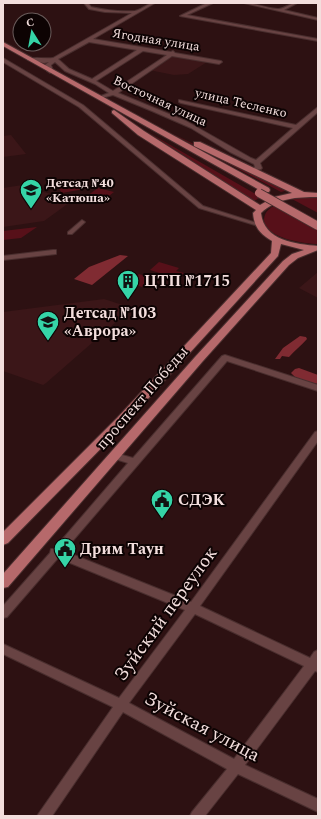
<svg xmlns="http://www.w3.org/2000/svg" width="321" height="819" font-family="Spectral,serif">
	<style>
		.built { fill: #3b1618 }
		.green { fill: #571019 }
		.forest { fill: #802b32 }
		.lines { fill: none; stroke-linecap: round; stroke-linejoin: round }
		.minor-casing { stroke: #492e2e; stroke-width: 2 }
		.major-casing { stroke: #492e2e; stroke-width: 2 }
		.minor { fill: #684343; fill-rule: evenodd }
		.major { fill: #b6696b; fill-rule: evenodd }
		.major-bridge-casing { stroke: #492e2e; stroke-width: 10; stroke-linecap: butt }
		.major-bridge { stroke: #b6696b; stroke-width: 8 }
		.labels { text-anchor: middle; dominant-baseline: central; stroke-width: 4; stroke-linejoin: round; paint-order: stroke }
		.far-street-label { font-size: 13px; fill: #f3dedd; stroke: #0d0303 }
		.far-poi-label { font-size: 13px; font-weight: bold; fill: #f3dedd; stroke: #0d0303; text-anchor: start }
		.poi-label { font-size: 16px; font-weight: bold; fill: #f3dedd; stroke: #0d0303; text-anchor: start }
		.street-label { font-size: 16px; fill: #f3dedd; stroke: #0d0303 }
		.near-street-label { font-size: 19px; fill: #f3dedd; stroke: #0d0303 }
	</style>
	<rect width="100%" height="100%" fill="#2d1112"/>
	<g class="built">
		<path d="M 172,56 L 207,62 L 188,74 L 174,75 L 149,70 Z"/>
		<path d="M 11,135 L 26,154 L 3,157 L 3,136 Z"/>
		<path d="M 29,184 L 33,189 L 73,200 L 44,221 L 3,227 L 3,188 Z"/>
		<path d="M 318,272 L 318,298 L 299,288 Z"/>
		<path d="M 104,299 L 132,308 L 46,383 L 43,385 L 3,371 L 3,312 Z"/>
	</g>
	<g class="green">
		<path d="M 146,131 L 261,197 L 254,201 Z"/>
		<path d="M 167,131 L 288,190 L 281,192 Z"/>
		<path d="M 78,181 L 84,189 L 62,193 L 56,185 Z"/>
		<path d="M 98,188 L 114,192 L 101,202 L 84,198 Z"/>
		<path d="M 305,197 L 318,197 L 318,213 L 292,199 Z"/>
		<path d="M 276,205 L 318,229 L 318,244 C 305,244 263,238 264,219 C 265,211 270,208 276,205 Z"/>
		<path d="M 37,227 L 21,238 L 3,240 L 3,231 Z"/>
		<path d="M 159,262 L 179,268 L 176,271 L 184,273 L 178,279 L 150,270 Z"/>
		<path d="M 139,274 L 152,278 L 142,287 L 129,283 Z"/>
	</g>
	<g class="forest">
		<path d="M 120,255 L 128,256 L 92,285 L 74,279 L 89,267 Z"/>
		<path d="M 300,336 L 306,337 L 307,339 C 301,346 295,350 289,357 L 282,356 L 280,359 L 275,359 L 283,348 Z"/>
		<path d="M 299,368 L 318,375 L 318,384 L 297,379 L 291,373 L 295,369 Z"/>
	</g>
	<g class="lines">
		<g class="minor-casing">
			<g id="minor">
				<path d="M 84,3 L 88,3 L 91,7 C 104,10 121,12 135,11 C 142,10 147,3 155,3 L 93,39 L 171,52 L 173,51 L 175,53 L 221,61 L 222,62 L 219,64 L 172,56 L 118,93 L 186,121 L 251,158 L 256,160 L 293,128 L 181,103 L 179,102 L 179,100 L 296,125 L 318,107 L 318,112 L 260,163 L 262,168 L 261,169 L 249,172 L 249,170 L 255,167 L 254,164 L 230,152 L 191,128 L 152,111 L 113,95 L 98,99 L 98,97 L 109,93 L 95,84 L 65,71 L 55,62 L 51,65 L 53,71 L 50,73 L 47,71 L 45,65 L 49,62 L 44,63 L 28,60 L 27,59 C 33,57 45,59 53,58 L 132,13 L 105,12 L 89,9 ZM 89,42 L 137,50 L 92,79 L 69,69 L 58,59 ZM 143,51 L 167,55 L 113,91 L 96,81 Z"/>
				<path d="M 207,3 L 213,3 L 187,15 L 318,39 L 318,41 L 180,16 Z"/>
				<path d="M 244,3 C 254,3 272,10 279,9 C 286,8 290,3 297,3 L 284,10 L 318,18 L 318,20 Z"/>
				<path d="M 3,58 L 83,105 L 203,206 L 260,224 L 257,226 L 255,225 L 199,208 L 79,107 L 3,62 Z"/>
				<path d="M 82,220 L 85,222 L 84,223 L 72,234 L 68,234 L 68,232 Z"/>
				<path d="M 53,250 L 56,250 L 56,254 L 3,260 L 3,256 Z"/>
				<path d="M 225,355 L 318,385 L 318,391 L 227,361 L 64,551 L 191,602 L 315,432 L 318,431 L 318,441 L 200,606 L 310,658 L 314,652 L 318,650 L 318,672 L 315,671 L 245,765 L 318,799 L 318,812 L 238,774 L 205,816 L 190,816 L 192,812 L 227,769 L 123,712 L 52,816 L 37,816 L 113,707 L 3,654 L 3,644 L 119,698 L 185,610 L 58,558 L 7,617 L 3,618 L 3,606 L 50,553 L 51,549 L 54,549 L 128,463 L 112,458 L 110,456 L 112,454 L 115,453 L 133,458 L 222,356 ZM 195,614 L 304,666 L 234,759 L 129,703 Z"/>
			</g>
		</g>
		<g class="major-casing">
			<g id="major">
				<path d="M 3,42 L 269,188 L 270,190 L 269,192 L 263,192 L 3,46 Z"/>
				<path d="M 114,110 L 144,131 L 260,205 L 274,197 L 292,193 L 194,146 L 194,142 L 200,142 L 304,192 L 318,193 L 318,197 C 297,197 277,198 261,213 C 264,241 296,244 318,246 L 318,250 L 298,258 L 289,265 L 203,361 L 8,587 L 3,588 L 3,574 L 195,357 L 283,261 L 292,254 L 304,250 L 281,244 L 278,256 L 125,424 L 8,543 L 3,545 L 3,532 L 117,418 L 271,253 L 272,241 C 260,234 254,227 253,213 L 256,210 L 138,135 L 112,113 L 112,111 Z"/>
			</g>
		</g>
		<use href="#minor" class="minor"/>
		<use href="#major" class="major"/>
		<g class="major-bridge-casing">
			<path id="major-bridge" d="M 259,193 L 318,226"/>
		</g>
		<use href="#major-bridge" class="major-bridge"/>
	</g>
	<defs>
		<g id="school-pin" transform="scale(1.15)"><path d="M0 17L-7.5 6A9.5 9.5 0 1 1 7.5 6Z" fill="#35d4a7" stroke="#0d0303"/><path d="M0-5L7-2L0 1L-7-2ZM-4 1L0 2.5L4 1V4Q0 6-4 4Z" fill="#111"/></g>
		<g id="building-pin" transform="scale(1.15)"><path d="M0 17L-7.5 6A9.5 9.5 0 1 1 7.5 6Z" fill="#35d4a7" stroke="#0d0303"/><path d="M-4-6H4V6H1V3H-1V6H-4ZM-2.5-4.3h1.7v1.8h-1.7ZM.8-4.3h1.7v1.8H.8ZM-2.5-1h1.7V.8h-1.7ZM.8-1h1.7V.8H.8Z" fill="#111"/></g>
		<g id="civic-pin" transform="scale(1.15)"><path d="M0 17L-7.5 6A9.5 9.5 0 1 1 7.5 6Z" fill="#35d4a7" stroke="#0d0303"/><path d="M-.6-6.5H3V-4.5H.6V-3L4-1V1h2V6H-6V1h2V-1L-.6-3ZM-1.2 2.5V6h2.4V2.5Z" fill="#111"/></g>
	</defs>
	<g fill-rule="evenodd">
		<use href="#school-pin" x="31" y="190"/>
		<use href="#building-pin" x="128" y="281"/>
		<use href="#school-pin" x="48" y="322"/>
		<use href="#civic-pin" x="162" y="500"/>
		<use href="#civic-pin" x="65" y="549"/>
	</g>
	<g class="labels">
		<g class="far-street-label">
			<text transform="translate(156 40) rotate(9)">Ягодная улица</text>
			<text transform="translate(160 101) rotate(25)">Восточная улица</text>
			<text transform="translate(241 103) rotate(13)">улица Тесленко</text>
		</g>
		<g class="far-poi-label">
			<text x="46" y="183">Детсад №40<tspan x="46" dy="15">«Катюша»</tspan></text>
		</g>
		<g class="poi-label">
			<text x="144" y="281">ЦТП №1715</text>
			<text x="64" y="313">Детсад №103<tspan x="64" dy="18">«Аврора»</tspan></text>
			<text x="178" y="500">СДЭК</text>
			<text x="80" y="549">Дрим Таун</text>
		</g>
		<g class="street-label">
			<text transform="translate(142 398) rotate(-49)">проспект Победы</text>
		</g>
		<g class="near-street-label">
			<text transform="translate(166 614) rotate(-54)">Зуйский переулок</text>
			<text transform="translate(202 727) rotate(28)">Зуйская улица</text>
		</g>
	</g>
	<rect width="321" height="819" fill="none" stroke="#f3dedd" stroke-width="8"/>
	<g transform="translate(32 32) rotate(349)"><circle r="19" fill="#0d0303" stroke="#695b5a"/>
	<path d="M0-3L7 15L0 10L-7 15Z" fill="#35d4a7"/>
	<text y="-6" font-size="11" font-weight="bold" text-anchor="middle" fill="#f3dedd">С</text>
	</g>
</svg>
